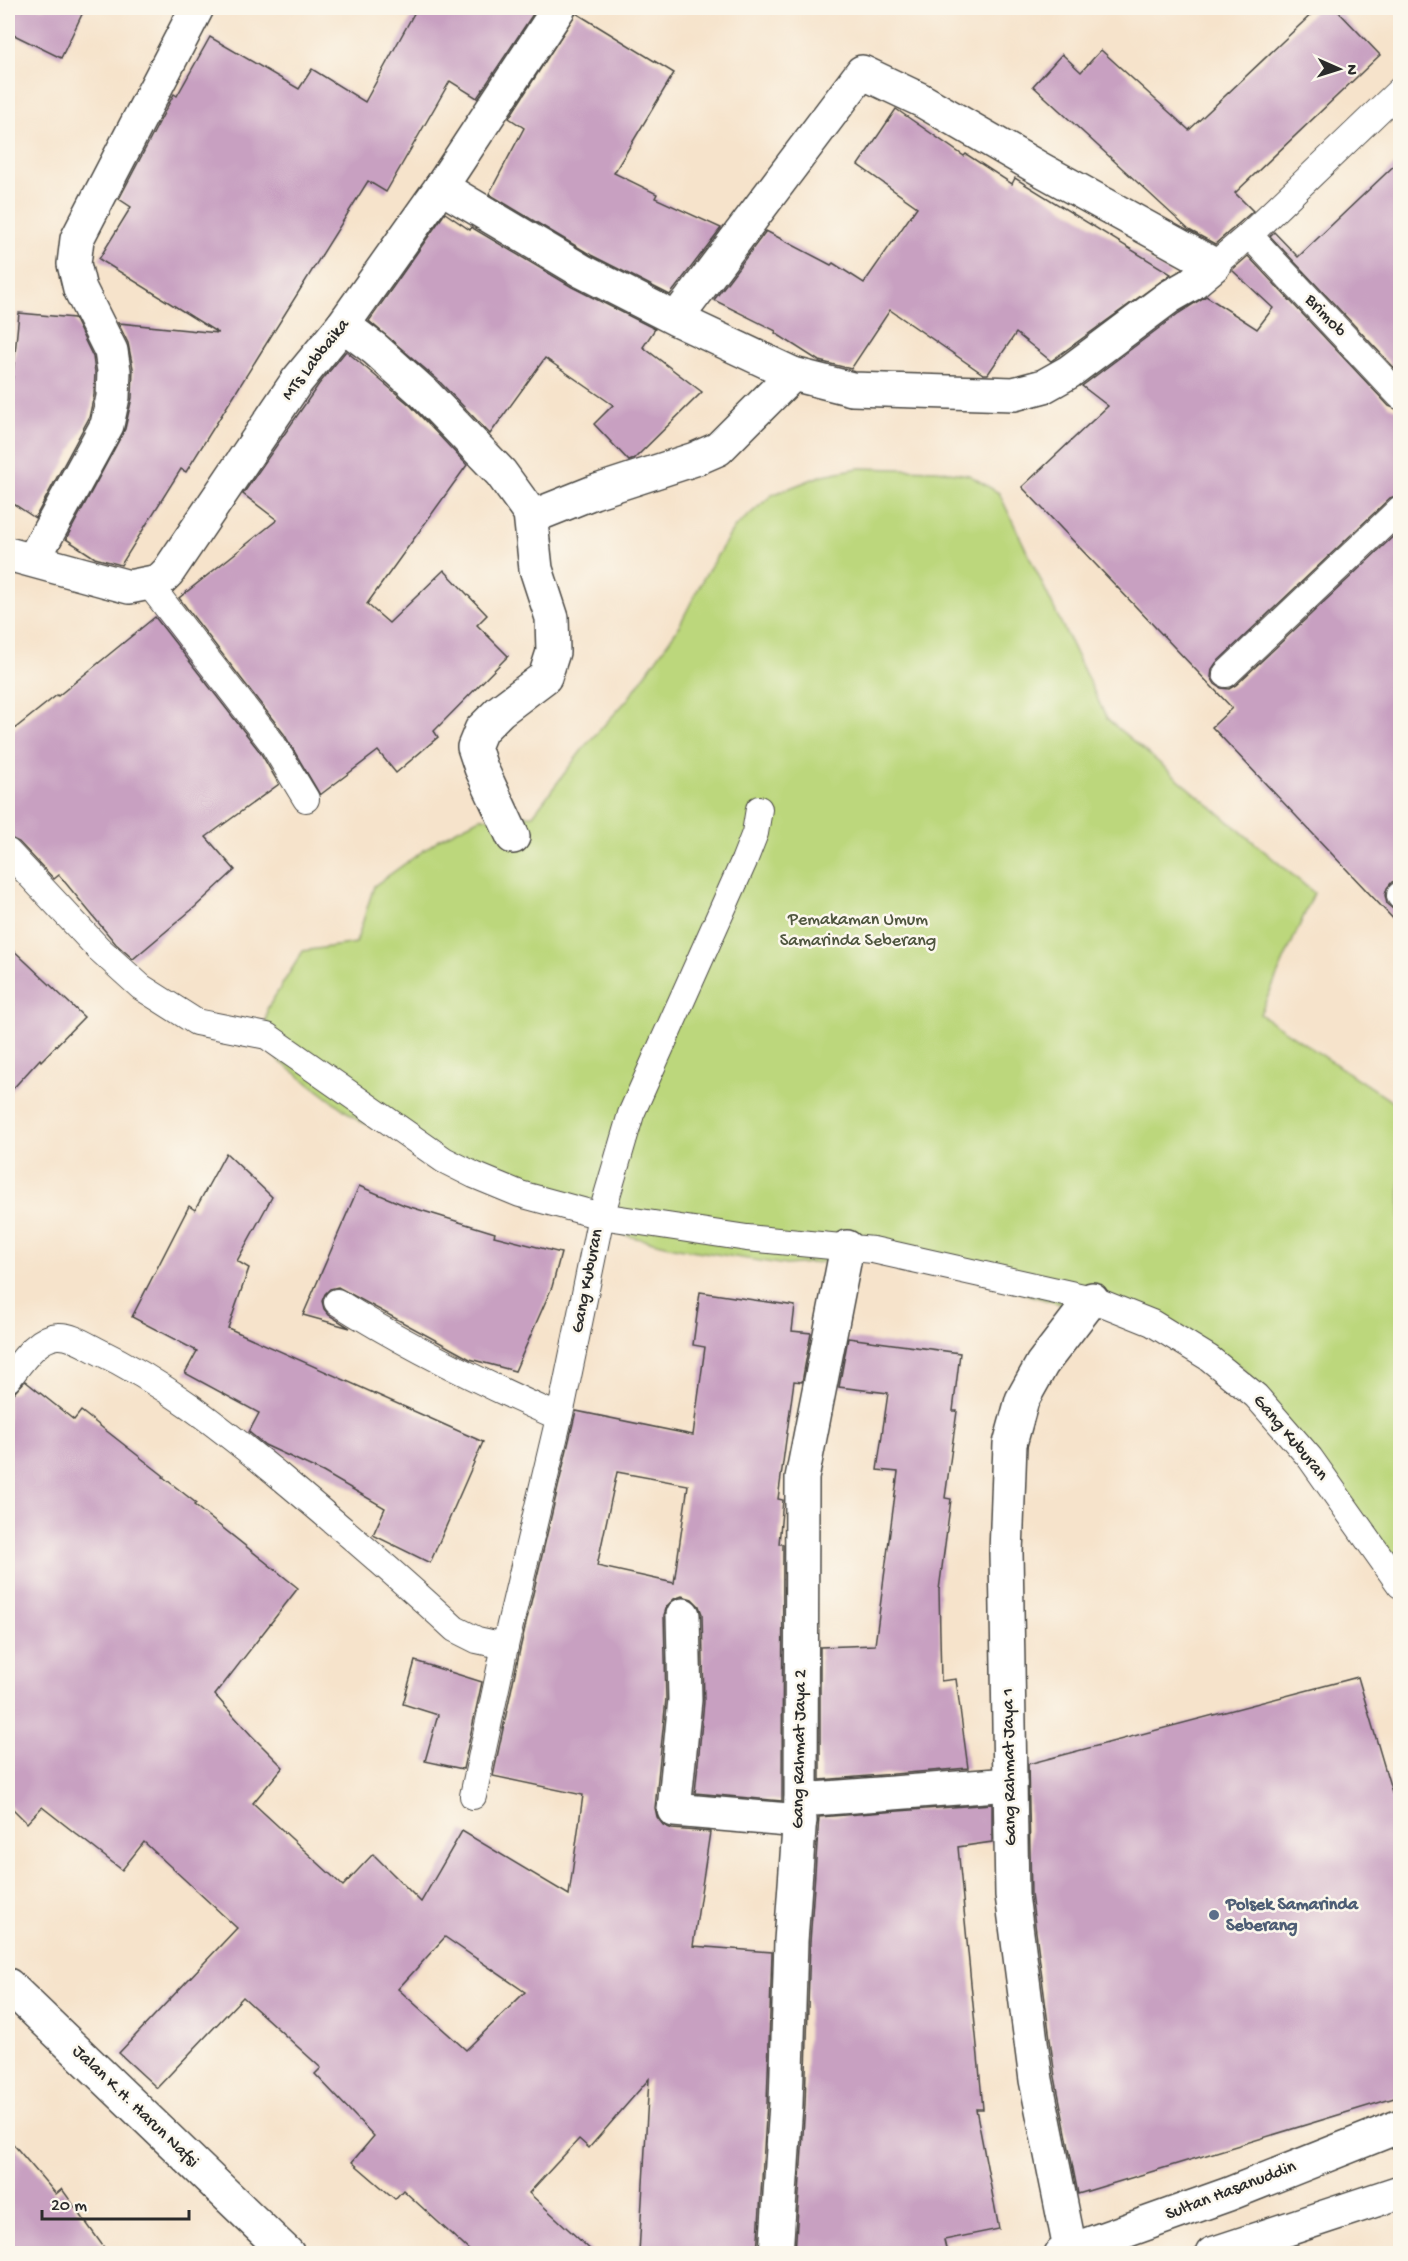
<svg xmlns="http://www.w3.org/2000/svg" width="1408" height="2261" font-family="'Gochi Hand',sans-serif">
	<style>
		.green { fill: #bcd77c; stroke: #748154; stroke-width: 1.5 }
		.building { fill: #c8a0c1; fill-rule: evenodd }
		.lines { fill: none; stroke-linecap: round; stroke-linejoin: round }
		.lane-casing { stroke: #494743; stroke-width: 28 }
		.street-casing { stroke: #494743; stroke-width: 36 }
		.secondary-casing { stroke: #494743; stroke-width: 36 }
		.primary-casing { stroke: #494743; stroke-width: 36 }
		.lane { stroke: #fff; stroke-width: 26 }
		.street { stroke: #fff; stroke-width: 33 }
		.secondary { stroke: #fff; stroke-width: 33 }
		.primary { stroke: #fff; stroke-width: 33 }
		.service-dot { fill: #5c6f8a; stroke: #fbf7ec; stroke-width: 2 }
		.labels { text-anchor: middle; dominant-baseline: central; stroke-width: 5; stroke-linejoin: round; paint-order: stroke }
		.street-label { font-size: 18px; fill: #2b2b2b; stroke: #fbf7ec }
		.park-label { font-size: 18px; fill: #4f563f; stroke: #fbf7ec }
		.service-label { font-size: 18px; font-weight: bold; fill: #4e5e75; stroke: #fbf7ec; text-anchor: start }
	</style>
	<rect width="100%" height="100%" fill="#fbf7ec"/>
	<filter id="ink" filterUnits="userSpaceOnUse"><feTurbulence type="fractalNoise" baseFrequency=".0167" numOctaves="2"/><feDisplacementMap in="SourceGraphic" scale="12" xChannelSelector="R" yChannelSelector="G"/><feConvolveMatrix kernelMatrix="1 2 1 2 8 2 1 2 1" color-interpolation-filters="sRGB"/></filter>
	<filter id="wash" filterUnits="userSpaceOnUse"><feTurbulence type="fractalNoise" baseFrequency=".008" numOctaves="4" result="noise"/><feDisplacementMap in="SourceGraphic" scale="24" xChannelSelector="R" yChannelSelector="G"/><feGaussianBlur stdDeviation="1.35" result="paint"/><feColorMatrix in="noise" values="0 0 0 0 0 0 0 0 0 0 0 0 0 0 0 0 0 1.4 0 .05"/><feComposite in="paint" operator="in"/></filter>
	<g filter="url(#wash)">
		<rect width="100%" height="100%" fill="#f6e3cb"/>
		<path class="green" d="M 859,468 L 937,470 L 969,475 L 999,493 L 1107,719 L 1314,893 L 1260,1014 L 1400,1107 L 1400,1588 L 1242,1367 L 1197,1344 L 896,1256 L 786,1265 L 678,1248 L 603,1230 L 400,1137 L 359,1121 L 278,1060 L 264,1046 L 267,1009 L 303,951 L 356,943 L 374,886 L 441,838 L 480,818 L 533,815 L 585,746 L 628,699 L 678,628 L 704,577 L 734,528 L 772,495 L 823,475 Z"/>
		<g id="blocks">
			<g class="building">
				<path d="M 8,8 L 85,8 L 61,58 L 8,32 Z"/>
				<path d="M 417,8 L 537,8 L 477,98 L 450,81 L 386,192 L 368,181 L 186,472 L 181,469 L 121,565 L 95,558 L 66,539 L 125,429 L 132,398 L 133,368 L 128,343 L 118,323 L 218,333 L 99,259 L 131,207 L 119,199 L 174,94 L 177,96 L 210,37 L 299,89 L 312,69 L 365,102 Z"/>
				<path d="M 1318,8 L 1335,8 L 1380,55 L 1235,193 L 1253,211 L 1215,244 L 1189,230 L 1033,86 L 1062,54 L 1081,72 L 1101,50 L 1189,130 Z"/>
				<path d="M 576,13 L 674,73 L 614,173 L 657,194 L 655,198 L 721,228 L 670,295 L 591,255 L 489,194 L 524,128 L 509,118 Z"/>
				<path d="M 896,109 L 964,156 L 966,154 L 1012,184 L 1015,178 L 1171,274 L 1051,361 L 1016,333 L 988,374 L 983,374 L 890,310 L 851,369 L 819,361 L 775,333 L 776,331 L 714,300 L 766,231 L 831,265 L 833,263 L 864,283 L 917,207 L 858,165 Z"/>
				<path d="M 1401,159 L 1401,375 L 1270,236 L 1274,232 L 1298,257 Z"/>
				<path d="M 445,213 L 470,230 L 471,227 L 572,287 L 655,329 L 643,347 L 702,392 L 634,459 L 629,461 L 594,424 L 613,405 L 545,358 L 490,434 L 437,379 L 369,321 Z"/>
				<path d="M 1248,256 L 1389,406 L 1401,411 L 1401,494 L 1390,498 L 1216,663 L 1212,669 L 1211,677 L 1215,684 L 1221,688 L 1229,689 L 1236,685 L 1401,529 L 1401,880 L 1392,882 L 1387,888 L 1385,895 L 1387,904 L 1393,909 L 1401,911 L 1401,927 L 1212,727 L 1232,708 L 1022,487 L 1108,406 L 1082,386 L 1179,313 L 1206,296 L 1257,329 L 1273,308 L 1232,270 Z"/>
				<path d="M 19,313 L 74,318 L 93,357 L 95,372 L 94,395 L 89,418 L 35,518 L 8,500 L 8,423 Z"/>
				<path d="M 346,351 L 411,406 L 467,465 L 367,604 L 389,623 L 444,570 L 487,615 L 477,625 L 508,656 L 434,731 L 438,737 L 396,773 L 378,751 L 320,795 L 284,734 L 179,598 L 277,520 L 243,494 L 319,384 Z"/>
				<path d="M 155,617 L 260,752 L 279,784 L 206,837 L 235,870 L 195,907 L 133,959 L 116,944 L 59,875 L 54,879 L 19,842 L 8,837 L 8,734 L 57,695 L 58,696 Z"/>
				<path d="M 8,945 L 84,1017 L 41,1061 L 40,1059 L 8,1094 Z"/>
				<path d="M 226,1153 L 272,1197 L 237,1261 L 249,1268 L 228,1328 L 483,1442 L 430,1563 L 373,1535 L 385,1508 L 323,1472 L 265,1445 L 249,1432 L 259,1413 L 185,1373 L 197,1351 L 132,1317 L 189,1206 L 195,1210 Z"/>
				<path d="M 359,1186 L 404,1205 L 495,1233 L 494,1236 L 561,1253 L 552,1287 L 515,1371 L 470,1359 L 338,1287 L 330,1289 L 325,1294 L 322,1301 L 324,1309 L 329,1315 L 350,1328 L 303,1315 Z"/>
				<path d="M 700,1292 L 795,1306 L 792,1331 L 811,1333 L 802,1382 L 794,1381 L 778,1499 L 783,1500 L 779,1544 L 783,1544 L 782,1801 L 695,1793 L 704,1702 L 702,1614 L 699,1606 L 692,1599 L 682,1596 L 674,1599 L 667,1606 L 664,1615 L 666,1699 L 655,1808 L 657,1817 L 663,1825 L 672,1829 L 710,1832 L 693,1946 L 772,1952 L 767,2103 L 757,2253 L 639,2253 L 649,2079 L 589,2148 L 579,2139 L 529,2193 L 594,2253 L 472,2253 L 403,2190 L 395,2199 L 352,2162 L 374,2136 L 315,2074 L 321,2068 L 243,1997 L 157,2088 L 119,2053 L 237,1928 L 144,1842 L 122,1870 L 42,1807 L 27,1823 L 8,1804 L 8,1394 L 14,1393 L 25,1381 L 74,1420 L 81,1411 L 164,1476 L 163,1477 L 196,1503 L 194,1505 L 298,1588 L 215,1695 L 251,1735 L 283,1767 L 253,1803 L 343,1886 L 373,1854 L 421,1902 L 462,1831 L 569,1895 L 583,1795 L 493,1776 L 520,1649 L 576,1411 L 693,1435 L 705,1347 L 693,1345 ZM 617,1472 L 688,1485 L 674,1583 L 597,1566 ZM 445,1937 L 525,1992 L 466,2050 L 398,1989 Z"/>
				<path d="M 848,1338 L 960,1353 L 953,1411 L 957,1411 L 945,1498 L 951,1499 L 939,1590 L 941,1681 L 956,1679 L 968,1768 L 820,1780 L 820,1647 L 875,1645 L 898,1472 L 877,1470 L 888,1393 L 839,1387 Z"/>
				<path d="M 415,1661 L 482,1682 L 463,1769 L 425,1761 L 438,1715 L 403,1704 Z"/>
				<path d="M 1358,1677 L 1401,1823 L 1401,2096 L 1078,2194 L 1055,2077 L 1031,1894 L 1028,1764 Z"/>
				<path d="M 992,1804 L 992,1842 L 958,1847 L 983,2109 L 976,2109 L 999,2229 L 944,2240 L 947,2253 L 795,2253 L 805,2105 L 810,1942 L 819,1817 Z"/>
				<path d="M 8,2138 L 56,2194 L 62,2189 L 108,2253 L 8,2253 Z"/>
			</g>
		</g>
	</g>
	<g filter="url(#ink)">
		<use href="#blocks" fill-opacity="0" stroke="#494743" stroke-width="1.5"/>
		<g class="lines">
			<g class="lane-casing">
				<g id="lane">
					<path d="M 1249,235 L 1400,396"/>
					<path d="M 1214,265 L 1249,235 L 1400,90"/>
					<path d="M 149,584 L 272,743 L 306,799"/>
					<path d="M 1226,674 L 1400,509"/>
					<path d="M 8,852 L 98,948 L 141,987 L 196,1022 L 267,1036 L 444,1160 L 474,1175 L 520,1194 L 601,1216 L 631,1114 L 744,861 L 755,833 L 759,809"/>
					<path d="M 1400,896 L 1400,895"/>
					<path d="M 337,1302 C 408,1347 482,1383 559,1417"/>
					<path d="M 8,1379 C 20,1364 37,1337 58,1336 C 71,1335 86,1345 96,1350 C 165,1383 218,1426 276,1473 C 337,1524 397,1575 455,1629 L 477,1640 L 505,1646 L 563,1401 L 601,1216 L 747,1238 L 873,1250 L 1092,1299 L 1152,1323 L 1209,1358 L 1256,1396 L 1310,1458 L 1400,1585"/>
					<path d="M 473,1796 L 505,1646"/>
				</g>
			</g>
			<g class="street-casing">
				<g id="street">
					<path d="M 441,187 L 582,271 L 676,319 L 793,374 L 852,389 L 1014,394 L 1044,386 L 1069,372 L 1169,297 L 1190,285 L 1214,265 L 1042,170 L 921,100 L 862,72 L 676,319"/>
					<path d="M 343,325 L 375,349 L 424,393 L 501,473 L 530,513 L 536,569 L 552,618 L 553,652 L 545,677 L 500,711 L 481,730 L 474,747 L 481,768 L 513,837"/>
					<path d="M 530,513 L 539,514 L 594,492 L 695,459 L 718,449 L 793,374"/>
					<path d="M 8,554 L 129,587 L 159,581 L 168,572 L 297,381 L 343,325 L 441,187 L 559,8"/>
					<path d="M 33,560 L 107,425 L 113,397 L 114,371 L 111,351 L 80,289 L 74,264 L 77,239 L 197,8"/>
					<path d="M 683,1615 L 685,1700 L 674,1810 L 800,1821"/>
					<path d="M 801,1800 L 1010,1784"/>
					<path d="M 776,2254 L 786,2104 L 791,1941 L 801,1800 L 802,1478 L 847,1247"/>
					<path d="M 1071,2254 L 1036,2080 L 1012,1895 L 1006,1553 L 1010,1444 L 1022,1400 L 1042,1364 L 1092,1299"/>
				</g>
			</g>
			<g class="secondary-casing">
				<path id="secondary" d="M 8,1985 L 288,2254"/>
			</g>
			<g class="primary-casing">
				<g id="primary">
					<path d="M 1061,2254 L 1229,2194 L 1400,2126"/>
					<path d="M 1212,2254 L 1400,2192"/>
				</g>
			</g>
			<use href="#lane" class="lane"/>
			<use href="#street" class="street"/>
			<use href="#secondary" class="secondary"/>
			<use href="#primary" class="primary"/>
		</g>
	</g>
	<circle class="service-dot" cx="1214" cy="1915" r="6"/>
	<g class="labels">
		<g class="street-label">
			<text transform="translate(1325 316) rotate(47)">Brimob</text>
			<text transform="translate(316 360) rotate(-52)">MTs Labbaika</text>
			<text transform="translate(588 1281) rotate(-79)">Gang Kuburan</text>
			<text transform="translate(1290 1438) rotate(50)">Gang Kuburan</text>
			<text transform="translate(800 1749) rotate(-89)">Gang Rahmat Jaya 2</text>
			<text transform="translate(1010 1767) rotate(-91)">Gang Rahmat Jaya 1</text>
			<text transform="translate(135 2107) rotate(44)">Jalan K.H. Harun Nafsi</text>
			<text transform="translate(1231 2191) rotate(-21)">Sultan Hasanuddin</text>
		</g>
		<g class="park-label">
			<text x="858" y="920">Pemakaman Umum<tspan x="858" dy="21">Samarinda Seberang</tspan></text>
		</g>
		<g class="service-label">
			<text x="1226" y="1905">Polsek Samarinda<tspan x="1226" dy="21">Seberang</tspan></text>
		</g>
	</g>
	<rect width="1408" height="2261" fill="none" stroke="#fbf7ec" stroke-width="30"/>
	<g transform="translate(1339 69) rotate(93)" stroke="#fbf7ec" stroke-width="4.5" paint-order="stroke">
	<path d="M0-4.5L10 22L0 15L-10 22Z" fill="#2b2b2b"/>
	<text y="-9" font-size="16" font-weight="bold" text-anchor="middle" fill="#2b2b2b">N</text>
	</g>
	<path d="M42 2210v9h147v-9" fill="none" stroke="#2b2b2b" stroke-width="3"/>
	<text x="51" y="2210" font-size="18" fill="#2b2b2b" stroke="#fbf7ec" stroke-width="4.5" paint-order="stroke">20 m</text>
</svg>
